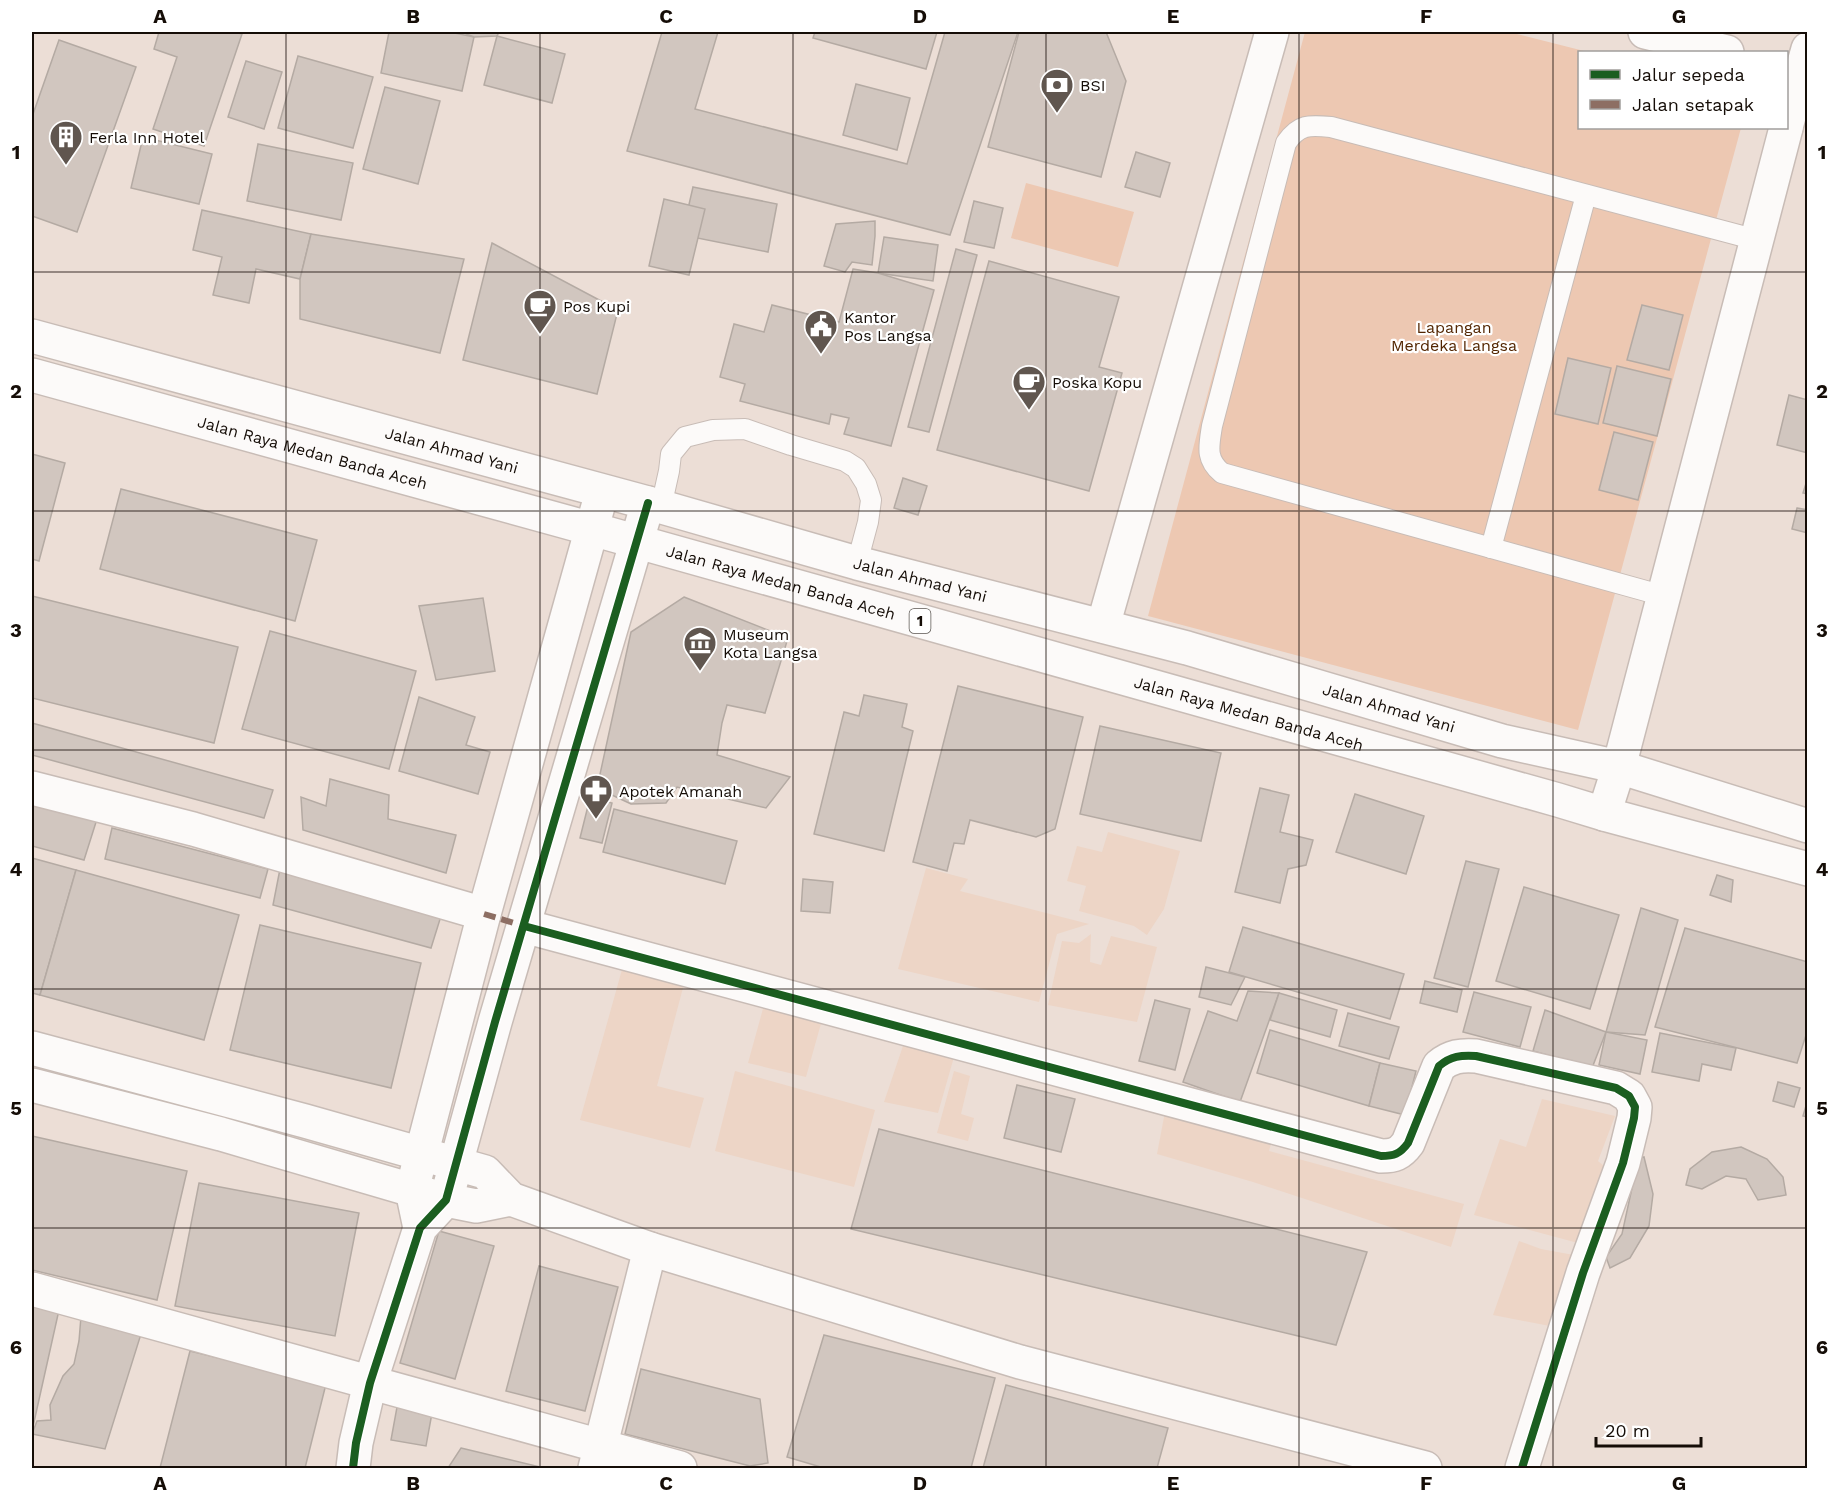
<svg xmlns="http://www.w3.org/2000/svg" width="1839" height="1500" font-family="'Work Sans',sans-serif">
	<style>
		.built { fill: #edd5c6 }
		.green { fill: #edc8b2 }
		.building { fill: #d1c6bf; stroke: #b4aaa3; stroke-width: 1.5 }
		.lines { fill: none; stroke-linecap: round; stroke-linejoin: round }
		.lane-casing { stroke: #c8bcb6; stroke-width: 22 }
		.street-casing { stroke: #c8bcb6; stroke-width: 36 }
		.secondary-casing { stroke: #c8bcb6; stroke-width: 36 }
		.primary-casing { stroke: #c8bcb6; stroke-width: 36 }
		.lane { stroke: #fcfaf9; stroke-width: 20 }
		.street { stroke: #fcfaf9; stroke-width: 33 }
		.secondary { stroke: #fcfaf9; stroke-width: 33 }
		.primary { stroke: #fcfaf9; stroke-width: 33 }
		.quiet { stroke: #8d6e63; stroke-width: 6; stroke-dasharray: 12 6; stroke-linecap: butt }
		.cycleway-casing { stroke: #fff; stroke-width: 11 }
		.cycleway { stroke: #1b5e20; stroke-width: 8 }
		.grid { fill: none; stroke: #150d07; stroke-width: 1.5; stroke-opacity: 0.55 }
		.labels { text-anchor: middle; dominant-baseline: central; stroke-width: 4.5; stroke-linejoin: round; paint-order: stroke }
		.shield { fill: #fff; stroke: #5b5651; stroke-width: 1.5 }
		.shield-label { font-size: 15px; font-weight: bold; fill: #150d07 }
		.poi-label { font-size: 16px; fill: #150d07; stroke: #fff; text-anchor: start }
		.park-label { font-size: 16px; fill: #532602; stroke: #fff }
		.street-label { font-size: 16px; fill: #150d07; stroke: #fff }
		.neatline { fill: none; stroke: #150d07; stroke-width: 2 }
		.grid-label { font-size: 20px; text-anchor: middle; font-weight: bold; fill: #150d07 }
	</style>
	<rect width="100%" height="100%" fill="#ecded6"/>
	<g class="built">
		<path d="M 1108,832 L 1180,851 L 1164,909 L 1147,935 L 1134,926 L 1079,911 L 1086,886 L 1067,881 L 1077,846 L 1102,852 Z"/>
		<path d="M 926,868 L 968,879 L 960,891 L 1089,924 L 1057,934 L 1039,1002 L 898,969 Z"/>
		<path d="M 1091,934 L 1090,962 L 1101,965 L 1111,936 L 1157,947 L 1137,1022 L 1048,1005 L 1062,941 L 1079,943 Z"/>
		<path d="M 623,966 L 684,984 L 657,1086 L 704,1098 L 690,1148 L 580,1120 Z"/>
		<path d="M 764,1005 L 822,1020 L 806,1077 L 748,1063 Z"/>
		<path d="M 904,1043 L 954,1057 L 938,1113 L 884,1102 Z"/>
		<path d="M 735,1071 L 875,1110 L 854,1187 L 715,1151 Z"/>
		<path d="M 954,1071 L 970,1076 L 961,1114 L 974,1118 L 968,1141 L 937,1133 Z"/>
		<path d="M 1542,1099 L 1615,1116 L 1598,1161 L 1611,1172 L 1578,1243 L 1474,1215 L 1500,1139 L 1526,1147 Z"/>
		<path d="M 1165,1112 L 1272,1140 L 1269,1151 L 1464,1204 L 1451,1247 L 1253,1182 L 1157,1154 Z"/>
		<path d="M 1519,1241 L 1541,1249 L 1574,1255 L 1555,1327 L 1493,1315 Z"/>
	</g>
	<g class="green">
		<path d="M 1305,32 L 1509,32 L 1588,52 L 1580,52 L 1580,128 L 1741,128 L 1578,730 L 1148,616 Z"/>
		<path d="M 1026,183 L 1134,212 L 1118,267 L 1011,238 Z"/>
	</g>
	<g class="building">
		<path d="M 159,32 L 235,32 L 242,34 L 204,146 L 153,129 L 177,57 L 154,49 Z"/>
		<path d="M 389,32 L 450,32 L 474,37 L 462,91 L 381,73 Z"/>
		<path d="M 461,32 L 499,32 L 497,36 L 474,37 Z"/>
		<path d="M 662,32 L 718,32 L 695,109 L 907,164 L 945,32 L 1018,32 L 950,235 L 627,151 Z"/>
		<path d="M 815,32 L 937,32 L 926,69 L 813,38 Z"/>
		<path d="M 1019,32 L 1106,32 L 1126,81 L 1101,177 L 988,147 Z"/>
		<path d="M 497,36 L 565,54 L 552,103 L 484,85 Z"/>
		<path d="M 59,40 L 136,67 L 77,232 L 32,216 L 32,117 Z"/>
		<path d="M 298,56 L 373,77 L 353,148 L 278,128 Z"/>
		<path d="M 246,61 L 282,72 L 264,129 L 228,117 Z"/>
		<path d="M 856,84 L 910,98 L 897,150 L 843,135 Z"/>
		<path d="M 385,87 L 440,101 L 418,184 L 363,169 Z"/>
		<path d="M 143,137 L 212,154 L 199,204 L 131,188 Z"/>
		<path d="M 258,144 L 353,163 L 341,220 L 247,201 Z"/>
		<path d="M 1136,152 L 1170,163 L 1160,197 L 1125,187 Z"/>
		<path d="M 693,187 L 777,204 L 768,252 L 682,235 Z"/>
		<path d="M 664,199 L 705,209 L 689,275 L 649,266 Z"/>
		<path d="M 974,201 L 1003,208 L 994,248 L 964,242 Z"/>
		<path d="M 202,210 L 311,234 L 300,279 L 256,269 L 249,303 L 213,295 L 222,257 L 193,250 Z"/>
		<path d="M 875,221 L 875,236 L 872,265 L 852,262 L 845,272 L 824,266 L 836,224 Z"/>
		<path d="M 311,234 L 464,259 L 440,353 L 300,319 L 300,279 Z"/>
		<path d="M 884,237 L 938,245 L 933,281 L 878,273 Z"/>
		<path d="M 492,243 L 618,310 L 597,394 L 463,360 Z"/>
		<path d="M 956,249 L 977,255 L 929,432 L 908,427 Z"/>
		<path d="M 989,261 L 1119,297 L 1099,367 L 1122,373 L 1089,491 L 937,450 Z"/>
		<path d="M 853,269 L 878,273 L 934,290 L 891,446 L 844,434 L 849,418 L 831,414 L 829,424 L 740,401 L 745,384 L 720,377 L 734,324 L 764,332 L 772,305 L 839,322 Z"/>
		<path d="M 1642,305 L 1683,315 L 1669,370 L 1627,360 Z"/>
		<path d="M 1568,358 L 1611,368 L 1598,424 L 1555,414 Z"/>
		<path d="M 1617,366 L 1671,379 L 1657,436 L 1603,423 Z"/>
		<path d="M 1789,395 L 1808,400 L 1808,453 L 1777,445 Z"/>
		<path d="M 1614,432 L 1653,442 L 1638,500 L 1599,490 Z"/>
		<path d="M 32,454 L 65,463 L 39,561 L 32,559 Z"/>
		<path d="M 1808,477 L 1808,494 L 1803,493 Z"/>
		<path d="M 903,478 L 927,486 L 918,515 L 894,508 Z"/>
		<path d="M 121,489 L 317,540 L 295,621 L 100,569 Z"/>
		<path d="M 1797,508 L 1808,510 L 1808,533 L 1792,529 Z"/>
		<path d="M 32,596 L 238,647 L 214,743 L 32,698 Z"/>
		<path d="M 684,597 L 788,638 L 765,713 L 727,705 L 722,723 L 717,755 L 790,777 L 766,808 L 677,787 L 666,803 L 631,804 L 597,788 L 631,632 Z"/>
		<path d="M 483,598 L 495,671 L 436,680 L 419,606 Z"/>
		<path d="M 270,631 L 416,671 L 389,769 L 242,729 Z"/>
		<path d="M 958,686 L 1083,717 L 1055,829 L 1036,837 L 970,820 L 964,844 L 954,843 L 947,871 L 913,862 Z"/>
		<path d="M 864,695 L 907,704 L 902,727 L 913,731 L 884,851 L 814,834 L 844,712 L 859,716 Z"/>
		<path d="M 419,697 L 475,717 L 466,745 L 490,752 L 478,794 L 399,771 Z"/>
		<path d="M 32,723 L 273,790 L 264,818 L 32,755 Z"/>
		<path d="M 1100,726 L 1221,753 L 1201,841 L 1080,814 Z"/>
		<path d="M 330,779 L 389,795 L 388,819 L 456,835 L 446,873 L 303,830 L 301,797 L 326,806 Z"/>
		<path d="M 1260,788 L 1289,795 L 1280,832 L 1313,840 L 1306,865 L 1288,869 L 1280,903 L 1235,892 Z"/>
		<path d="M 1355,794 L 1424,816 L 1406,874 L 1336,852 Z"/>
		<path d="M 590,798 L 612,803 L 602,843 L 580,838 Z"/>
		<path d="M 32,802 L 97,819 L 84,860 L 32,846 Z"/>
		<path d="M 614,809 L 737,841 L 725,884 L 603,852 Z"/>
		<path d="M 112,828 L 268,869 L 260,898 L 105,859 Z"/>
		<path d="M 32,858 L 76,870 L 40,995 L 32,993 Z"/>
		<path d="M 1466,861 L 1499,869 L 1468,987 L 1434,978 Z"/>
		<path d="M 280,869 L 441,916 L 431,948 L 273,905 Z"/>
		<path d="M 76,870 L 239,915 L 204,1040 L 40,995 Z"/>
		<path d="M 1717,875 L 1733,880 L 1731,902 L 1710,895 Z"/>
		<path d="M 803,879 L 833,882 L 830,913 L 801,911 Z"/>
		<path d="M 1524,887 L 1619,915 L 1590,1009 L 1496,981 Z"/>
		<path d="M 1641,908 L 1678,920 L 1645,1035 L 1606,1032 Z"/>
		<path d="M 260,925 L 421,963 L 391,1088 L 230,1050 Z"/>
		<path d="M 1243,927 L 1404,974 L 1390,1019 L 1229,972 Z"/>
		<path d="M 1685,928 L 1808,962 L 1808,1029 L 1797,1063 L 1655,1027 Z"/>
		<path d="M 1206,967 L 1245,977 L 1231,1005 L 1199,997 Z"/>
		<path d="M 1425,981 L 1462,990 L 1457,1012 L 1420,1003 Z"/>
		<path d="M 1248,991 L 1279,993 L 1240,1102 L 1183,1082 L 1208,1011 L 1237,1021 Z"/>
		<path d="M 1474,992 L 1531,1007 L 1520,1047 L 1463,1032 Z"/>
		<path d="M 1279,993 L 1337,1010 L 1330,1037 L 1270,1020 Z"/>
		<path d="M 1155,1000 L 1190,1009 L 1175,1070 L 1139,1061 Z"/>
		<path d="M 1545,1010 L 1606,1032 L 1592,1068 L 1533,1051 Z"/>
		<path d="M 1348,1013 L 1399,1027 L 1389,1059 L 1339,1046 Z"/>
		<path d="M 1270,1030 L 1380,1063 L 1369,1106 L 1257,1073 Z"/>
		<path d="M 1606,1032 L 1647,1040 L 1640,1074 L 1599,1065 Z"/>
		<path d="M 1660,1033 L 1736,1048 L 1731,1070 L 1702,1064 L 1699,1081 L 1652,1072 Z"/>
		<path d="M 1380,1063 L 1416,1071 L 1405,1115 L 1369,1106 Z"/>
		<path d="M 1778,1082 L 1800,1088 L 1794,1107 L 1773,1101 Z"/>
		<path d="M 1017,1085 L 1075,1099 L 1061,1152 L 1004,1138 Z"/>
		<path d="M 1808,1099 L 1808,1117 L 1803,1116 Z"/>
		<path d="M 879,1129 L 1367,1252 L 1336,1345 L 851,1229 Z"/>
		<path d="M 32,1136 L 187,1171 L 157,1300 L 32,1270 Z"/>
		<path d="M 1741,1147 L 1767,1159 L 1783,1177 L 1786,1195 L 1758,1200 L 1746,1179 L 1726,1176 L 1702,1189 L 1686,1185 L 1690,1169 L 1712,1152 Z"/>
		<path d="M 1644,1157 L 1653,1194 L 1649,1226 L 1630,1258 L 1610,1268 L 1606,1257 L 1622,1234 L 1632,1188 L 1626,1161 Z"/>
		<path d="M 199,1183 L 359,1213 L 335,1336 L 175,1306 Z"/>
		<path d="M 439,1231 L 494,1246 L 455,1379 L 400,1363 Z"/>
		<path d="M 539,1266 L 618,1287 L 585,1411 L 506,1391 Z"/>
		<path d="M 32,1303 L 59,1310 L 32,1431 Z"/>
		<path d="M 82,1304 L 141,1334 L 105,1449 L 32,1434 L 37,1421 L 51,1420 L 50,1405 L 63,1376 L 74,1364 L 79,1341 Z"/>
		<path d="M 824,1335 L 995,1378 L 971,1468 L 824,1468 L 787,1457 Z"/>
		<path d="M 190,1351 L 326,1384 L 305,1468 L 160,1468 Z"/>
		<path d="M 641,1369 L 760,1399 L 768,1463 L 750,1466 L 625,1434 Z"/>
		<path d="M 1006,1385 L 1168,1428 L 1157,1468 L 983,1468 Z"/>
		<path d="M 397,1407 L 432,1413 L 426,1446 L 391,1440 Z"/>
		<path d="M 461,1448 L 544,1468 L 448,1468 Z"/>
	</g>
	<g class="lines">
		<g class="lane-casing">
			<g id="lane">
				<path d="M 661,507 L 669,471 L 671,454 L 685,437 L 713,430 L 745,429 L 791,445 L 845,461 L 856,468 L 866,484 L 871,500 L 868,522 L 857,563"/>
				<path d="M 1491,548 L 1586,195"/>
				<path d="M 1664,596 L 1222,473 C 1205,459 1209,446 1212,426 L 1286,143 C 1299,124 1309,125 1331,127 L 1757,240"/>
			</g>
		</g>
		<g class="street-casing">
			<g id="street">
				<path d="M 1645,32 L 1727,52"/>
				<path d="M 1786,127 L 1808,49"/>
				<path d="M 1103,626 L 1272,32"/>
				<path d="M 32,788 L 193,829 L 484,914"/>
				<path d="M 1604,814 L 1619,767 L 1786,128"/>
				<path d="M 524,926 L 1381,1156 C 1394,1156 1400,1154 1408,1143 L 1439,1066 C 1451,1056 1461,1055 1476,1056 L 1616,1088 L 1629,1096 L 1635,1107 L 1634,1118 L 1623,1163 L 1583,1273 L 1522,1468"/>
				<path d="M 32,1289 L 680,1468"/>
				<path d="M 595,1468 L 650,1249"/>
			</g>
		</g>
		<g class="secondary-casing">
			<g id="secondary">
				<path d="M 32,1048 L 305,1121 L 485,1172 L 511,1199 L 650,1249 L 1020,1362 L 1425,1468"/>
				<path d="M 32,1085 L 221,1134 L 446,1200 L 476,1206 L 511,1199"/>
				<path d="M 420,1228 L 412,1190 L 484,914 L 602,492"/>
				<path d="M 353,1468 L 356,1443 L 370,1383 L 420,1228 L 446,1200 L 495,1022 L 648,503"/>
			</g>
		</g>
		<g class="primary-casing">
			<g id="primary">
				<path id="s1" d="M 32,336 L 648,503 L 857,563 L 1187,648 L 1502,741 L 1619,767 L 1808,826"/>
				<path id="s2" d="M 32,375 L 592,529 L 1558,800 L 1604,814 L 1808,869"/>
			</g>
		</g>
		<use href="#lane" class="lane"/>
		<use href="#street" class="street"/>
		<use href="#secondary" class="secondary"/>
		<use href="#primary" class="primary"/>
		<path class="quiet" d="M 484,914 L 524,926"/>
		<g class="cycleway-casing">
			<g id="cycleway">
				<path d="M 524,926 L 1381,1156 C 1394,1156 1400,1154 1408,1143 L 1439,1066 C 1451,1056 1461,1055 1476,1056 L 1616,1088 L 1629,1096 L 1635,1107 L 1634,1118 L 1623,1163 L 1583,1273 L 1522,1468"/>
				<path d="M 353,1468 L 356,1443 L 370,1383 L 420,1228 L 446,1200 L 495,1022 L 648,503"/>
			</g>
		</g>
		<use href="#cycleway" class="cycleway"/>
	</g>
	<path class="grid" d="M 286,32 L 286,1468M 540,32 L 540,1468M 793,32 L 793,1468M 1046,32 L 1046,1468M 1299,32 L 1299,1468M 1553,32 L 1553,1468M 32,272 L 1808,272M 32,511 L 1808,511M 32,750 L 1808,750M 32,989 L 1808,989M 32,1228 L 1808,1228"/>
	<defs>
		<g id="bank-pin" transform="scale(1.725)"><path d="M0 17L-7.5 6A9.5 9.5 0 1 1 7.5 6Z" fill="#60564f" stroke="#fff"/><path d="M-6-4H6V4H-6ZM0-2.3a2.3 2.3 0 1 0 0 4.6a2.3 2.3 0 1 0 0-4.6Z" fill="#fff"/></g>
		<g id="building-pin" transform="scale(1.725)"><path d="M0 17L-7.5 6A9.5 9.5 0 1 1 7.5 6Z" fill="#60564f" stroke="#fff"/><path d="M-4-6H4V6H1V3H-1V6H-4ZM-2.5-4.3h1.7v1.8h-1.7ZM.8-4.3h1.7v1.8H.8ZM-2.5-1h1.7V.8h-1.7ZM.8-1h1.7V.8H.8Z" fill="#fff"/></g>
		<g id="cafe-pin" transform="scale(1.725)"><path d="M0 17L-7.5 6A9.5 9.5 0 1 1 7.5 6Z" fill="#60564f" stroke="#fff"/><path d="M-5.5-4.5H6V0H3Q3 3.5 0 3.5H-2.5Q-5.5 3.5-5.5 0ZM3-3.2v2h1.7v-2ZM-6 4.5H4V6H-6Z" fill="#fff"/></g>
		<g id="civic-pin" transform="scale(1.725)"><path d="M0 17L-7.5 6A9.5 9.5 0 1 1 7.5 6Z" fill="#60564f" stroke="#fff"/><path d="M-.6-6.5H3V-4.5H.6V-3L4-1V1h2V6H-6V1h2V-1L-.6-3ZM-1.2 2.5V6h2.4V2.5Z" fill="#fff"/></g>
		<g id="museum-pin" transform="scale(1.725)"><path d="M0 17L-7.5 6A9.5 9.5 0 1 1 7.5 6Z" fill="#60564f" stroke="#fff"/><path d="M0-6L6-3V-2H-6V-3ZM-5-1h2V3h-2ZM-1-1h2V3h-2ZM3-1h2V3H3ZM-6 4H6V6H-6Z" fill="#fff"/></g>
		<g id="pharmacy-pin" transform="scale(1.725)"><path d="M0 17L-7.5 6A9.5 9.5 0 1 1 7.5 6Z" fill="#60564f" stroke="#fff"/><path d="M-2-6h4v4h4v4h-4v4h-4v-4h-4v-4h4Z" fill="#fff"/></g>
	</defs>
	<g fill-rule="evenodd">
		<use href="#bank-pin" x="1057" y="85"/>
		<use href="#building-pin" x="66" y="137"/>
		<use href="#cafe-pin" x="540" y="306"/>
		<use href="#civic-pin" x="821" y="326"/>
		<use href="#cafe-pin" x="1029" y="382"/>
		<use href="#museum-pin" x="700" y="643"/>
		<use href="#pharmacy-pin" x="596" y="791"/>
	</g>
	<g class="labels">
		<rect class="shield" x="909.5" y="609" width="21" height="24" rx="4.5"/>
		<g class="shield-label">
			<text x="920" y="621">1</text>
		</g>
		<g class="poi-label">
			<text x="1080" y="85">BSI</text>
			<text x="89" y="137">Ferla Inn Hotel</text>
			<text x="563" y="306">Pos Kupi</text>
			<text x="844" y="317">Kantor<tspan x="844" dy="18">Pos Langsa</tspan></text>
			<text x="1052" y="382">Poska Kopu</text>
			<text x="723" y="634">Museum<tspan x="723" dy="18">Kota Langsa</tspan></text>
			<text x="619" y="791">Apotek Amanah</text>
		</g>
		<g class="park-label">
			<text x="1454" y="327">Lapangan<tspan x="1454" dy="18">Merdeka Langsa</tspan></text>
		</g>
		<g class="street-label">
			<text stroke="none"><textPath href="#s1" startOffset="435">Jalan Ahmad Yani</textPath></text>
			<text stroke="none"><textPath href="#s2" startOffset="291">Jalan Raya Medan Banda Aceh</textPath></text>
			<text stroke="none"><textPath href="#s1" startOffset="921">Jalan Ahmad Yani</textPath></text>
			<text stroke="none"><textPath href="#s2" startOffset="777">Jalan Raya Medan Banda Aceh</textPath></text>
			<text stroke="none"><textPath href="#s1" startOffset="1407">Jalan Ahmad Yani</textPath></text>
			<text stroke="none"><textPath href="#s2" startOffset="1263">Jalan Raya Medan Banda Aceh</textPath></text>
		</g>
	</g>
	<rect width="1839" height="1500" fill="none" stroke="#ffffff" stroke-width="66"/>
	<rect x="1578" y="51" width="210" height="78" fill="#ffffff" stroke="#a19e9c" stroke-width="1.5"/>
	<rect x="1590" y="70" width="30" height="9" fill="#1b5e20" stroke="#a19e9c" stroke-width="1.5"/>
	<text x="1632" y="81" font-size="18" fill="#150d07">Jalur sepeda</text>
	<rect x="1590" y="100" width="30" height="9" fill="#8d6e63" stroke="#a19e9c" stroke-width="1.5"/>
	<text x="1632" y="111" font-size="18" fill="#150d07">Jalan setapak</text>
	<path d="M1596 1437v9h105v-9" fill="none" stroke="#150d07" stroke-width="3"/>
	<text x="1605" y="1437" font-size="18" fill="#150d07" stroke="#ffffff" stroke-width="4.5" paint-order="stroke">20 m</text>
	<rect x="33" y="33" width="1773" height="1434" class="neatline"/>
	<g class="grid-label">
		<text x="160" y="23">A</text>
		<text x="413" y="23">B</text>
		<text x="666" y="23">C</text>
		<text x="920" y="23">D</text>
		<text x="1173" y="23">E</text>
		<text x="1426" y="23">F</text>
		<text x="1679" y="23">G</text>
		<text x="16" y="159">1</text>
		<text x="1822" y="159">1</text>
		<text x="16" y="398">2</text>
		<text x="1822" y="398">2</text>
		<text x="16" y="637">3</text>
		<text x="1822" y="637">3</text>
		<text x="16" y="876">4</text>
		<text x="1822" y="876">4</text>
		<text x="16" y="1115">5</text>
		<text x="1822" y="1115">5</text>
		<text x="16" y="1354">6</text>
		<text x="1822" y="1354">6</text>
		<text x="160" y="1490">A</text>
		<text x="413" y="1490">B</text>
		<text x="666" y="1490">C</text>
		<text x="920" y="1490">D</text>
		<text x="1173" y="1490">E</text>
		<text x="1426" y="1490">F</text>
		<text x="1679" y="1490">G</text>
	</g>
</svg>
